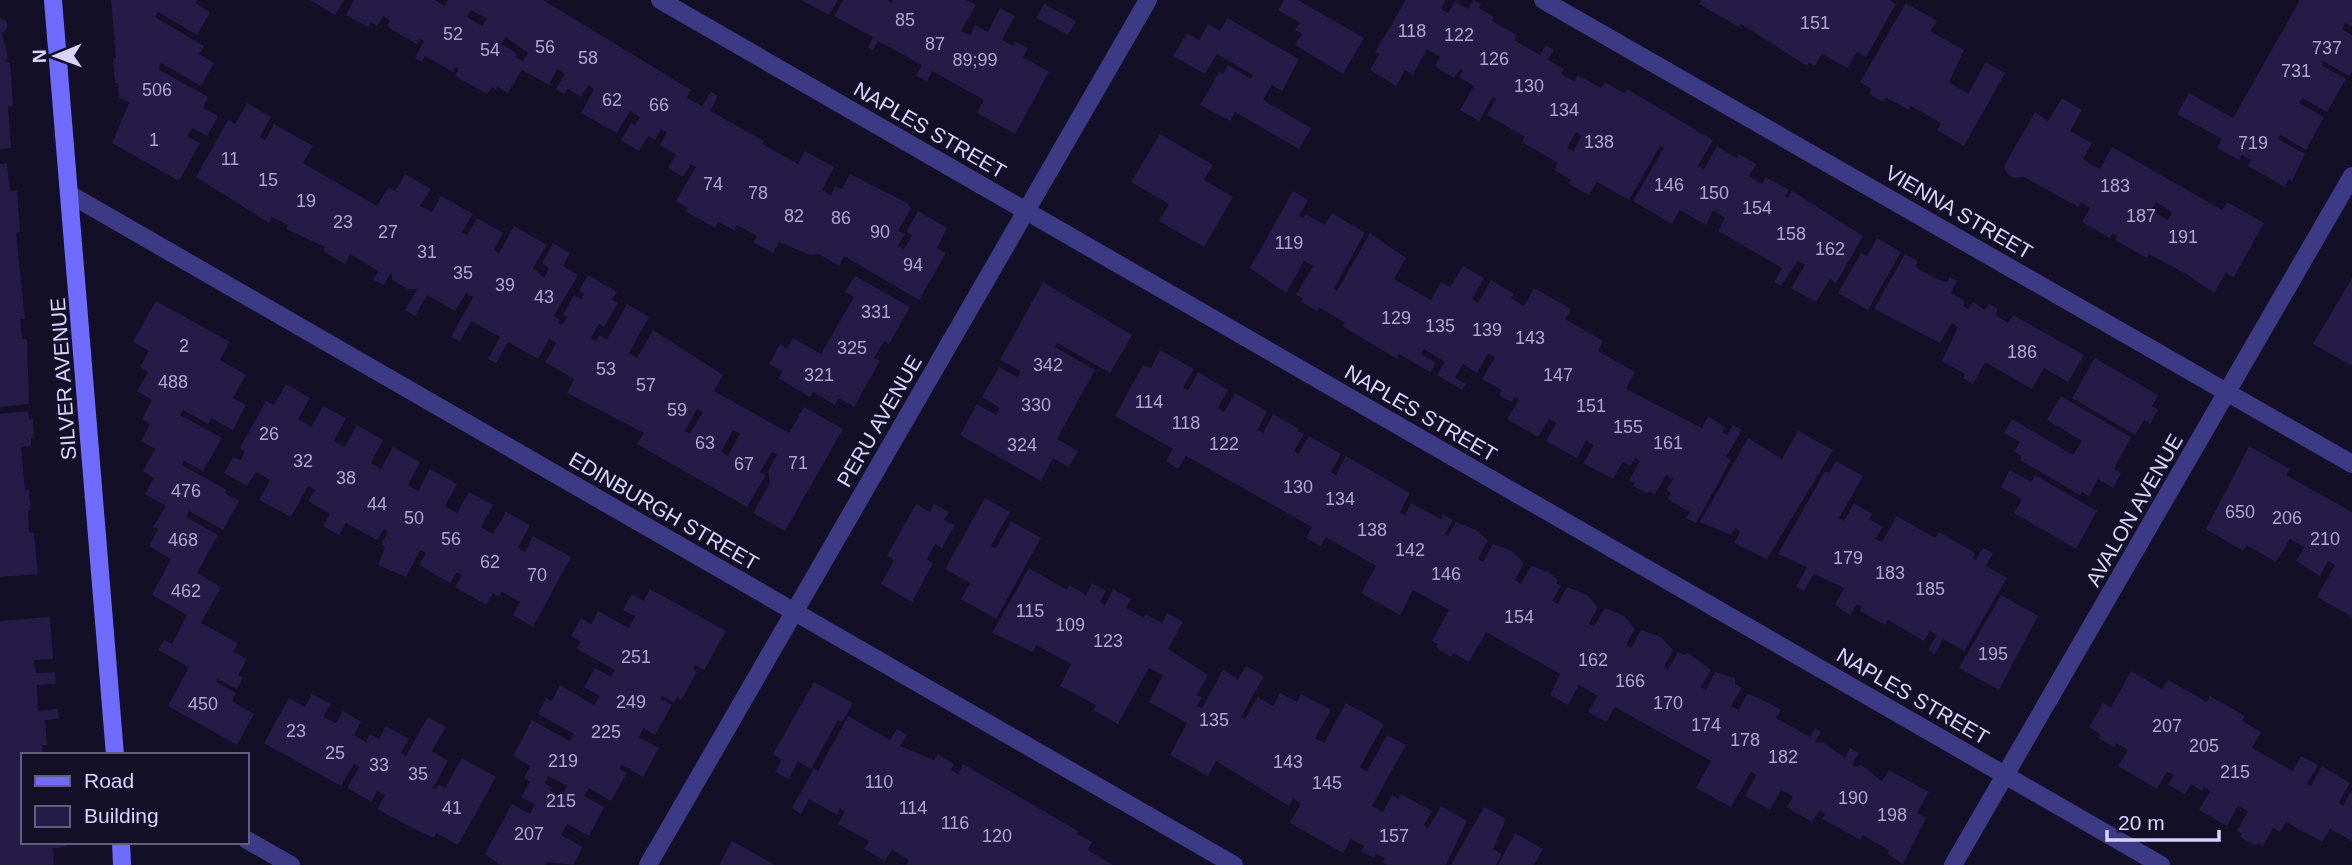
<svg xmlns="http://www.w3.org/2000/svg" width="2352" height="865" font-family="Arial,sans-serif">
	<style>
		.building { fill: #241b47; fill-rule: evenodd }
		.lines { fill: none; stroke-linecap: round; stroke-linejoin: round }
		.street { stroke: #3d3a85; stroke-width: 18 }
		.secondary { stroke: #6f6bff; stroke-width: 18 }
		.labels { text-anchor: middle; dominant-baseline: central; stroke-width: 6; stroke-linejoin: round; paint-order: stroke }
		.number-label { font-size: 18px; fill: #aca6d1 }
		.street-label { font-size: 21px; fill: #d9d4ff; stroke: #130f26 }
	</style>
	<rect width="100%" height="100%" fill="#130f26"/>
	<g class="building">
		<path d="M 111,0 L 197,0 L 195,3 L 210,12 L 197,35 L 158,12 L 155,17 L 204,46 L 199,54 L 214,63 L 201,86 L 161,63 L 158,69 L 208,97 L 203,108 L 218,116 L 207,136 L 192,128 L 187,136 L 200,143 L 179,181 L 112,143 L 129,103 L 119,97 L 118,83 L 115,83 L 113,58 L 116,58 Z"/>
		<path d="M 310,0 L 344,0 L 335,15 Z"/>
		<path d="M 354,0 L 435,0 L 445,6 L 448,0 L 543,0 L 691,90 L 687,98 L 702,106 L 711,92 L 718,96 L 710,111 L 764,141 L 762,144 L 798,164 L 805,151 L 834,167 L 822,190 L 831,195 L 835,186 L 842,189 L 850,174 L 907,203 L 911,208 L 898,231 L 905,234 L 898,246 L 904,249 L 912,235 L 906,232 L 918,211 L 947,228 L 937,248 L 946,253 L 919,300 L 844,256 L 839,266 L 819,254 L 810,255 L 779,242 L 773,253 L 753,242 L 757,236 L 737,225 L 734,230 L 718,222 L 715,228 L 685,211 L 688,208 L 676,201 L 696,167 L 691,164 L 683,177 L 668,168 L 676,155 L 660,145 L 667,132 L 661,129 L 655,140 L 648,136 L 639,151 L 621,140 L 631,123 L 635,125 L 640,117 L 630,111 L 617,133 L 581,113 L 594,89 L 588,85 L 581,97 L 568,89 L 564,94 L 556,89 L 565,74 L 557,69 L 549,85 L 522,70 L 508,93 L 498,87 L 496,90 L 492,87 L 487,94 L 455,76 L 459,68 L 456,67 L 453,72 L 425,56 L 422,62 L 415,58 L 424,41 L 420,39 L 417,44 L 387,27 L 390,20 L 383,16 L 377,26 L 371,22 L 368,27 L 346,15 ZM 471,10 L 487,19 L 482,26 L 467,17 ZM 506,37 L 528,53 L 523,61 L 515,57 L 517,53 L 501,44 Z"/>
		<path d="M 801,0 L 838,0 L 829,15 Z"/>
		<path d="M 843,0 L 887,0 L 892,3 L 893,0 L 966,0 L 976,5 L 961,31 L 970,35 L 975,25 L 988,32 L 1000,8 L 1015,16 L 1002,40 L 1013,46 L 1016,42 L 1028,48 L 1023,57 L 1049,72 L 1015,134 L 977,113 L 984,100 L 932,71 L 927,81 L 916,76 L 922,65 L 878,41 L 873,50 L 868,47 L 873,37 L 834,16 Z"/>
		<path d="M 1284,0 L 1298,0 L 1364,38 L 1343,74 L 1295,45 L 1302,34 L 1295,30 L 1300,23 L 1278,10 Z"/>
		<path d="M 1406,0 L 1446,0 L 1441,9 L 1448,13 L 1455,1 L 1468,9 L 1473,0 L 1481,4 L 1479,8 L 1494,17 L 1492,21 L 1517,35 L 1514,40 L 1540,55 L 1546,45 L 1554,50 L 1548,60 L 1564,69 L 1561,74 L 1574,81 L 1578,75 L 1601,88 L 1605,82 L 1624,93 L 1627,89 L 1713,140 L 1698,166 L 1704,169 L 1717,146 L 1736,158 L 1739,154 L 1756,164 L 1749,176 L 1762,184 L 1766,177 L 1789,190 L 1785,196 L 1788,198 L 1792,191 L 1863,236 L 1836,283 L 1830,279 L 1816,302 L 1791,288 L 1805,265 L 1798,261 L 1781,286 L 1774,282 L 1782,268 L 1718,231 L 1725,218 L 1713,210 L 1706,225 L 1680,210 L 1672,224 L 1633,201 L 1664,148 L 1660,146 L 1629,200 L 1597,182 L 1589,195 L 1569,184 L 1571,180 L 1554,170 L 1558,163 L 1522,142 L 1525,137 L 1487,115 L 1496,99 L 1493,97 L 1479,121 L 1460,110 L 1474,86 L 1459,77 L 1463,71 L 1460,69 L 1454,78 L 1435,67 L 1440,57 L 1427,49 L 1413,75 L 1405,70 L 1396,86 L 1370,70 L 1379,54 L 1375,52 ZM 1576,132 L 1582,136 L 1573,151 L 1567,148 Z"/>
		<path d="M 1702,0 L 1890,0 L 1896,4 L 1866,57 L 1857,52 L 1847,68 L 1822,54 L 1815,66 L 1809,63 L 1807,66 L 1741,24 L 1739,27 L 1699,4 Z"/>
		<path d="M 2300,0 L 2352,0 L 2352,27 L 2345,23 L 2342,29 L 2352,35 L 2352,71 L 2349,76 L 2323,61 L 2321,65 L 2346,79 L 2327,112 L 2302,98 L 2299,103 L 2324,117 L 2306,150 L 2281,135 L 2278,139 L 2305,154 L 2292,181 L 2289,179 L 2285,187 L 2248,166 L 2251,160 L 2242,155 L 2239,160 L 2217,148 L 2222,139 L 2177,114 L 2189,93 L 2233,118 Z"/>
		<path d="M 1906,3 L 1937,21 L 1930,31 L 1964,50 L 1949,82 L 1968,94 L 1986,62 L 2005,73 L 1964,146 L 1937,130 L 1941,123 L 1911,106 L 1909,110 L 1891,100 L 1885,98 L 1883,102 L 1869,94 L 1871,89 L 1860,82 Z"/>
		<path d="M 1044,4 L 1076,21 L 1068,35 L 1036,18 Z"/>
		<path d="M 0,18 L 7,22 L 7,29 L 2,33 L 8,57 L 4,61 L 10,63 L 13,106 L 8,106 L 11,148 L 0,149 Z"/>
		<path d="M 1227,18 L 1299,59 L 1282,91 L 1272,85 L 1263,100 L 1311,128 L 1299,149 L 1235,112 L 1230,121 L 1200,105 L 1219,72 L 1223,74 L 1228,65 L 1251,79 L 1253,75 L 1217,54 L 1205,74 L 1173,56 L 1187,33 L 1199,40 L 1208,24 L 1220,31 Z"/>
		<path d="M 2062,98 L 2082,110 L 2070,131 L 2092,143 L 2083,159 L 2100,169 L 2112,147 L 2222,210 L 2227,202 L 2264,223 L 2234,277 L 2226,273 L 2214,293 L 2186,274 L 2149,254 L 2147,258 L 2115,240 L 2117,235 L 2113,233 L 2110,238 L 2082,222 L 2090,208 L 2081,202 L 2078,207 L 2024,177 L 2014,178 L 2008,175 L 2004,166 L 2035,112 L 2048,121 ZM 2156,202 L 2172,212 L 2168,220 L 2151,210 Z"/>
		<path d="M 247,103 L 271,117 L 260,137 L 265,140 L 274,124 L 313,146 L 303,163 L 377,206 L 388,188 L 395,191 L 405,174 L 431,189 L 420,206 L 432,212 L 441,196 L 473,214 L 462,232 L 467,235 L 477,218 L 503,233 L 494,250 L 499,253 L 514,226 L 547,245 L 533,268 L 544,278 L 549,268 L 542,263 L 553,243 L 570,253 L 563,266 L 578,275 L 554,316 L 560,320 L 559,323 L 562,325 L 567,317 L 563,315 L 574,295 L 581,299 L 584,294 L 579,291 L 588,275 L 617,292 L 612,300 L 618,303 L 604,327 L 599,324 L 591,338 L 596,341 L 599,335 L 607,339 L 627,304 L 649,317 L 629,353 L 637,358 L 653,330 L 723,375 L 714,391 L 789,433 L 804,407 L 843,429 L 785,531 L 753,513 L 770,483 L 768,471 L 777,455 L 772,452 L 760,472 L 766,475 L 747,507 L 637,444 L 644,433 L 567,393 L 574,379 L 545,362 L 556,343 L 549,339 L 538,359 L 508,342 L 496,363 L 488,359 L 500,337 L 471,321 L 460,341 L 451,337 L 473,297 L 466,293 L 455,311 L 427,295 L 415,316 L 405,310 L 417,289 L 408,289 L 392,280 L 391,272 L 384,285 L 373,280 L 378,271 L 350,254 L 345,264 L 323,251 L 325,247 L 286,229 L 288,225 L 272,217 L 269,223 L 196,177 L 228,120 L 235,124 ZM 697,409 L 703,412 L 690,433 L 685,431 ZM 733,430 L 740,434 L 728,456 L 721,452 Z"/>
		<path d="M 1160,134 L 1213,165 L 1204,180 L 1233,197 L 1204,247 L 1159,221 L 1169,204 L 1131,182 Z"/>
		<path d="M 7,163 L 10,191 L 17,191 L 20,232 L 16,233 L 25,319 L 20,319 L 22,339 L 27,339 L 29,404 L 0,407 L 0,164 Z"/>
		<path d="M 1293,191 L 1308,200 L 1299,216 L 1304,218 L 1306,214 L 1325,225 L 1332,213 L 1365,233 L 1334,288 L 1337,291 L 1370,233 L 1406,258 L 1394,279 L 1431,300 L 1441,282 L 1450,287 L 1463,266 L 1484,278 L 1472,299 L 1478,303 L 1491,280 L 1514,294 L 1511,298 L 1524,306 L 1534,288 L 1571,309 L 1565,319 L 1603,341 L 1598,351 L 1635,372 L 1626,389 L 1702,428 L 1708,416 L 1725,427 L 1722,432 L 1727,435 L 1733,425 L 1742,430 L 1726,457 L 1731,460 L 1696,523 L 1686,518 L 1690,512 L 1667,499 L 1671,493 L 1666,490 L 1673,479 L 1666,475 L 1655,494 L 1649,491 L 1648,494 L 1633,486 L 1635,483 L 1629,480 L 1640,461 L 1635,458 L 1630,466 L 1623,462 L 1613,479 L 1583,463 L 1594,445 L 1586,441 L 1577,458 L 1546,441 L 1556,423 L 1549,419 L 1538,437 L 1507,419 L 1519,399 L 1515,397 L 1511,402 L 1499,395 L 1502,390 L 1482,379 L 1495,357 L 1488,354 L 1477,373 L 1463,364 L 1455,378 L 1466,384 L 1462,390 L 1437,375 L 1445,362 L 1424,349 L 1421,354 L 1436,363 L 1430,372 L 1399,354 L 1397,359 L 1342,326 L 1345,323 L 1319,307 L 1317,311 L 1301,302 L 1303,298 L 1296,295 L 1313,266 L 1304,261 L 1286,293 L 1250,268 Z"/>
		<path d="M 1877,238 L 1901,252 L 1868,310 L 1838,293 L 1861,253 L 1867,256 Z"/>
		<path d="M 1905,254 L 1918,261 L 1915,267 L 1937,279 L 1947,282 L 1950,277 L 1957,281 L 1951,293 L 1965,301 L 1963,306 L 1968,309 L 1973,302 L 1985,310 L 1989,304 L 1998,309 L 1995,315 L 2008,323 L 2013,315 L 2084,355 L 2068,382 L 2044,368 L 2032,389 L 1985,362 L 1973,384 L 1963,378 L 1965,374 L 1942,361 L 1958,327 L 1952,323 L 1940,343 L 1874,309 Z"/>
		<path d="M 855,276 L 910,307 L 889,344 L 884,341 L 874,358 L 880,361 L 854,407 L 838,398 L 835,405 L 813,392 L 810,397 L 778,378 L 783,371 L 769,364 L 780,344 L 787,349 L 793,338 L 821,354 L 854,297 L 845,292 Z"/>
		<path d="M 2352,278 L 2352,366 L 2313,344 Z"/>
		<path d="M 1043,282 L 1132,335 L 1110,373 L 1057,343 L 1055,347 L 1095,370 L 1057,439 L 1078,451 L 1069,467 L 1053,458 L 1041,481 L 960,435 L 977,404 L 996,415 L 1000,408 L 982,397 L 999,367 L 1017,377 L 1021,371 L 1000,360 Z"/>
		<path d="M 156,301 L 230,342 L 220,360 L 246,375 L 233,398 L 246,405 L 233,430 L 211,418 L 208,424 L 183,410 L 180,415 L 222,438 L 203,471 L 184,461 L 182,465 L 227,490 L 225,493 L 239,501 L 223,530 L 189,511 L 186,517 L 218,535 L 197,573 L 221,587 L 201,623 L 238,643 L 233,652 L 247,659 L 238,675 L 243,678 L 237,689 L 218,679 L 216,682 L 236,693 L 232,701 L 254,714 L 237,745 L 168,706 L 189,667 L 158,650 L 164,640 L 172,644 L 187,615 L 152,595 L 171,559 L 149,546 L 158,529 L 153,527 L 166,506 L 145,494 L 154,478 L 143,471 L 155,449 L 141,441 L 150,424 L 142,419 L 152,400 L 137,391 L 148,372 L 140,367 L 149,351 L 133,342 Z"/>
		<path d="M 1160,350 L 1194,369 L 1183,388 L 1188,390 L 1198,372 L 1228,390 L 1218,408 L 1224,412 L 1235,393 L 1267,411 L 1258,430 L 1263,433 L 1273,414 L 1299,429 L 1297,431 L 1304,434 L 1294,451 L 1298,454 L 1309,436 L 1341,454 L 1331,472 L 1336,475 L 1346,456 L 1410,493 L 1400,512 L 1405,515 L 1411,503 L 1441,519 L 1443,515 L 1453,520 L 1445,534 L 1448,536 L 1456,522 L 1476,530 L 1488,540 L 1478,559 L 1483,562 L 1493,544 L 1512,551 L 1524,563 L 1515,580 L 1521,584 L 1531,566 L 1549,572 L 1558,580 L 1556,583 L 1561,586 L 1552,601 L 1558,604 L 1567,587 L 1587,595 L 1598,607 L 1589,624 L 1594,626 L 1605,608 L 1624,616 L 1635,629 L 1626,645 L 1631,648 L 1641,630 L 1661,637 L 1673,650 L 1664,667 L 1668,669 L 1678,652 L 1684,655 L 1688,653 L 1711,670 L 1701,687 L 1706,690 L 1715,672 L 1735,678 L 1735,684 L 1742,688 L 1731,706 L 1739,710 L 1747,694 L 1759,698 L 1781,710 L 1776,718 L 1810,737 L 1815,728 L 1821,732 L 1815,742 L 1824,743 L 1845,758 L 1850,748 L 1859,753 L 1852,765 L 1856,767 L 1861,765 L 1882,781 L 1889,770 L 1929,792 L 1917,813 L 1926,818 L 1903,864 L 1888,854 L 1889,850 L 1862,835 L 1861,840 L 1822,819 L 1825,814 L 1819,811 L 1812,822 L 1787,807 L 1793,796 L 1781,790 L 1770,810 L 1745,796 L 1756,775 L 1751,772 L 1731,807 L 1696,788 L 1711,761 L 1615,707 L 1606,722 L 1588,712 L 1598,696 L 1579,685 L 1568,705 L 1550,695 L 1560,674 L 1486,632 L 1469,662 L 1453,653 L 1451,657 L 1436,647 L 1438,644 L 1432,641 L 1449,610 L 1413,590 L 1400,615 L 1361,593 L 1376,566 L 1326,537 L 1321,546 L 1306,538 L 1312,527 L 1186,456 L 1178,469 L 1166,461 L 1173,449 L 1115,416 L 1143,365 L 1151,368 Z"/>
		<path d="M 2095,358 L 2158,395 L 2152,406 L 2158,410 L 2150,424 L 2144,420 L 2135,435 L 2072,398 Z"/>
		<path d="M 286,384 L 310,398 L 298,419 L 311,427 L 323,406 L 346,418 L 334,441 L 345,447 L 357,425 L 383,440 L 371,463 L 381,469 L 393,447 L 420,462 L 408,485 L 418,491 L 430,469 L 457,484 L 445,506 L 457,513 L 469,492 L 493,505 L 481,527 L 493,534 L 506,512 L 530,525 L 518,548 L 525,552 L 533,536 L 571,557 L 533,627 L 513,615 L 520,602 L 502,592 L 499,597 L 493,593 L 486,605 L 455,587 L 462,575 L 457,572 L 450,583 L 419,565 L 426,553 L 420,550 L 406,577 L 378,565 L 385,547 L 381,544 L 388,532 L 384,529 L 377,540 L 346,523 L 339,535 L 323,526 L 330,514 L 308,501 L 315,490 L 308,486 L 291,517 L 259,500 L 270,480 L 256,472 L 247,486 L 224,473 L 233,457 L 241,460 L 245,451 L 240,448 L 266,401 L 274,405 Z"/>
		<path d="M 2061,396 L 2131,437 L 2114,469 L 2121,473 L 2113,488 L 2098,479 L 2089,496 L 2082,492 L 2080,495 L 2020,460 L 2022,456 L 2014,452 L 2020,442 L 2004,433 L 2012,419 L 2073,455 L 2082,441 L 2047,420 Z"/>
		<path d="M 28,411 L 29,419 L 33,419 L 34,438 L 31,438 L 31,446 L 21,447 L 25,490 L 29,490 L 31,510 L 28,511 L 29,533 L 34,533 L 38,574 L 0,577 L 0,414 Z"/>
		<path d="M 1798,431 L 1833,450 L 1767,559 L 1734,543 L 1740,532 L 1735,528 L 1731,535 L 1700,522 L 1748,438 L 1782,459 Z"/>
		<path d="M 2249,446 L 2290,469 L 2286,475 L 2352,512 L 2352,617 L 2317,597 L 2335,565 L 2328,561 L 2320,576 L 2296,561 L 2304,547 L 2290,539 L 2276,562 L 2246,545 L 2243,551 L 2206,529 Z"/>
		<path d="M 1836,461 L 1863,476 L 1839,518 L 1844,521 L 1854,503 L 1872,514 L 1869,519 L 1883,527 L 1875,539 L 1882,542 L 1897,516 L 1935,538 L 1939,532 L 1975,553 L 1973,558 L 1976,560 L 1983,548 L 1993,553 L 1986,566 L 2007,578 L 1964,651 L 1943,639 L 1935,654 L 1928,650 L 1937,635 L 1930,631 L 1924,641 L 1888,620 L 1885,625 L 1860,611 L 1862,606 L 1857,604 L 1850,615 L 1835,605 L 1844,588 L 1814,574 L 1804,591 L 1796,587 L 1807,567 L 1778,554 L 1825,471 L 1829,473 Z"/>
		<path d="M 2010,470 L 2031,482 L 2035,475 L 2097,511 L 2076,549 L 2014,513 L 2022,499 L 2001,487 Z"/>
		<path d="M 985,498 L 1010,512 L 991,546 L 996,548 L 1011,521 L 1041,538 L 996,619 L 961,599 L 970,583 L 945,569 Z"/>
		<path d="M 916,504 L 930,512 L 934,504 L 949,512 L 944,520 L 955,525 L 942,548 L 935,544 L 927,559 L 933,563 L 912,602 L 881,584 L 894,560 L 887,556 Z"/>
		<path d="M 1029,568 L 1067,590 L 1069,585 L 1086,595 L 1092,583 L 1106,591 L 1100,602 L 1105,605 L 1113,589 L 1131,599 L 1126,608 L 1144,618 L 1146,614 L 1162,623 L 1167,613 L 1183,622 L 1168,649 L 1208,675 L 1197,695 L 1202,697 L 1197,706 L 1202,708 L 1223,670 L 1238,679 L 1246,666 L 1264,676 L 1241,717 L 1245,719 L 1258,697 L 1273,706 L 1280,693 L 1297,702 L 1301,694 L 1331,710 L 1315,738 L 1324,743 L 1346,703 L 1384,724 L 1360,767 L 1367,771 L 1387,735 L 1406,745 L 1372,806 L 1383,812 L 1392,795 L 1398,799 L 1401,794 L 1432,811 L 1424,825 L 1428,828 L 1441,806 L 1467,821 L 1446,865 L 1387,865 L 1382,862 L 1385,858 L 1376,854 L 1374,858 L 1361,851 L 1364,846 L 1351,839 L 1343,853 L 1290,823 L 1301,803 L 1293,799 L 1289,806 L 1216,761 L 1208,776 L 1170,755 L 1187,723 L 1149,702 L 1163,675 L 1149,668 L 1118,724 L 1093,710 L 1096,705 L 1060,686 L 1071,664 L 1036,645 L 1033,652 L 992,633 Z"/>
		<path d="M 650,589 L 726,631 L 704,670 L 695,665 L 693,669 L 697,672 L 681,700 L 677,697 L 674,703 L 662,696 L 661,699 L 672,705 L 655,735 L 643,728 L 642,731 L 639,737 L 659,748 L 643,777 L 622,765 L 620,769 L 627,773 L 611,801 L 589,788 L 584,796 L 604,807 L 589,836 L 567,824 L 561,835 L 583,847 L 573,865 L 547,862 L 545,865 L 500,865 L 485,854 L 512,804 L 530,814 L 535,804 L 521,797 L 530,782 L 524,778 L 530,766 L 513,756 L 532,720 L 570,741 L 574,734 L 538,714 L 546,698 L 552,701 L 560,685 L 594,705 L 600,696 L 584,687 L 595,668 L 611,677 L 615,670 L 577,649 L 581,642 L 571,636 L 581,618 L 591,624 L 598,611 L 629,628 L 635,616 L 623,610 L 632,594 L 644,601 ZM 548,776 L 567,786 L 561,797 L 550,791 L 552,787 L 545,784 Z"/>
		<path d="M 2001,595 L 2038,616 L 1999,690 L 1959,668 Z"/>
		<path d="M 50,617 L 53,659 L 34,660 L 36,673 L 55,672 L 56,684 L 37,685 L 38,711 L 58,709 L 59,719 L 45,720 L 47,745 L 42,745 L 43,755 L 23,755 L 23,842 L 67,842 L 67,847 L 53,848 L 54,865 L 0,865 L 0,621 Z"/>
		<path d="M 2131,671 L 2162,689 L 2168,680 L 2207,702 L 2210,696 L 2245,716 L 2242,721 L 2261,732 L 2252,748 L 2293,771 L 2301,756 L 2318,765 L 2307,784 L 2311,786 L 2322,766 L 2350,783 L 2339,803 L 2343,806 L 2352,790 L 2352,841 L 2330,829 L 2322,842 L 2286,822 L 2280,832 L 2273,828 L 2263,846 L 2258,843 L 2256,846 L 2240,837 L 2242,833 L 2237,831 L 2248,811 L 2238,806 L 2227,826 L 2199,810 L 2210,791 L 2204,787 L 2202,791 L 2191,784 L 2185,794 L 2168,785 L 2174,775 L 2167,772 L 2157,789 L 2118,766 L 2128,750 L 2116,743 L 2114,747 L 2098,738 L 2100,734 L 2089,727 L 2103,703 L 2111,707 Z"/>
		<path d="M 814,682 L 853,703 L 842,722 L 838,720 L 811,769 L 798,761 L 789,779 L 775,772 L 782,760 L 773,754 Z"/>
		<path d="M 312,694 L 331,704 L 323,717 L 336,723 L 343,711 L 361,722 L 354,735 L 366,742 L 370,734 L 379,739 L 386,726 L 409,739 L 401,753 L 406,756 L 428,717 L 446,727 L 432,751 L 448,761 L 433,788 L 435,789 L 439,784 L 445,788 L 462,758 L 496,777 L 458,845 L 436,833 L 434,838 L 414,829 L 377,809 L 385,795 L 377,791 L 372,802 L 347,788 L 359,767 L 354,764 L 341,786 L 264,743 L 289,698 L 305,707 Z"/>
		<path d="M 848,716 L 890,740 L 897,729 L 907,735 L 900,746 L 934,760 L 938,754 L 954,764 L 951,770 L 958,774 L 963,764 L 1078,831 L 1077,834 L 1092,842 L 1088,850 L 1113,865 L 906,865 L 909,860 L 892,850 L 885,861 L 864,849 L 869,841 L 838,824 L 845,811 L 840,809 L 837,815 L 809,799 L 801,814 L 792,808 L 814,768 L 818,771 Z"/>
		<path d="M 1484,807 L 1506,819 L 1493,849 L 1502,854 L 1496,865 L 1451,865 Z"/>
		<path d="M 1515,833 L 1543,849 L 1534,865 L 1498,865 Z"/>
		<path d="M 732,841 L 775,865 L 719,865 Z"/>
	</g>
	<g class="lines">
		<g class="street">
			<path d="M 660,0 L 2161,865"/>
			<path d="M 1543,0 L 2352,464"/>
			<path d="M 71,195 L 1234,865"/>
			<path d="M 247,840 L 291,865"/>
			<path d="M 648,865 L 1148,0"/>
			<path d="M 1953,865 L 2352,176"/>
		</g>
		<g class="secondary">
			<path d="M 53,0 L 115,755"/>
			<path d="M 121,842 L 122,865"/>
		</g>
	</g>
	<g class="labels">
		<g class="number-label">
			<text x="905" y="20">85</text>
			<text x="1815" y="23">151</text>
			<text x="1412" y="31">118</text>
			<text x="453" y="34">52</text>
			<text x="1459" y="35">122</text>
			<text x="935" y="44">87</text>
			<text x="545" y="47">56</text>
			<text x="2327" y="48">737</text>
			<text x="490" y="50">54</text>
			<text x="588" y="58">58</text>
			<text x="1494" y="59">126</text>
			<text x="975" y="60">89;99</text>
			<text x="2296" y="71">731</text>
			<text x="1529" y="86">130</text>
			<text x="157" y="90">506</text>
			<text x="612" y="100">62</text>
			<text x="659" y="105">66</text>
			<text x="1564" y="110">134</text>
			<text x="154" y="140">1</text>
			<text x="1599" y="142">138</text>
			<text x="2253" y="143">719</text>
			<text x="230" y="159">11</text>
			<text x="268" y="180">15</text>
			<text x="713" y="184">74</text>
			<text x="1669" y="185">146</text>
			<text x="2115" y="186">183</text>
			<text x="758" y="193">78</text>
			<text x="1714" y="193">150</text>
			<text x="306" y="201">19</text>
			<text x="1757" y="208">154</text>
			<text x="794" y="216">82</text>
			<text x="2141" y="216">187</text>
			<text x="841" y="218">86</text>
			<text x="343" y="222">23</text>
			<text x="388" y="232">27</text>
			<text x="880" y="232">90</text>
			<text x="1791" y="234">158</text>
			<text x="2183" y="237">191</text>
			<text x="1289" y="243">119</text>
			<text x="1830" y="249">162</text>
			<text x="427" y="252">31</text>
			<text x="913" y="265">94</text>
			<text x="463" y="273">35</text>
			<text x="505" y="285">39</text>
			<text x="544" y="297">43</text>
			<text x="876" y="312">331</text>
			<text x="1396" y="318">129</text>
			<text x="1440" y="326">135</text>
			<text x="1487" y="330">139</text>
			<text x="1530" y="338">143</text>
			<text x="184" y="346">2</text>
			<text x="852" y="348">325</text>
			<text x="2022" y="352">186</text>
			<text x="1048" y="365">342</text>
			<text x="606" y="369">53</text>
			<text x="819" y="375">321</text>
			<text x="1558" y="375">147</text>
			<text x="173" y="382">488</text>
			<text x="646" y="385">57</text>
			<text x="1149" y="402">114</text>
			<text x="1036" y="405">330</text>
			<text x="1591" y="406">151</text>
			<text x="677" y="410">59</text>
			<text x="1186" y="423">118</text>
			<text x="1628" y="427">155</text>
			<text x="269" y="434">26</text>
			<text x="705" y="443">63</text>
			<text x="1668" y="443">161</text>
			<text x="1224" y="444">122</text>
			<text x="1022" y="445">324</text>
			<text x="303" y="461">32</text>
			<text x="798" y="463">71</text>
			<text x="744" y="464">67</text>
			<text x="346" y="478">38</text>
			<text x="1298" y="487">130</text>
			<text x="186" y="491">476</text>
			<text x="1340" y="499">134</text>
			<text x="377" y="504">44</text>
			<text x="2240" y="512">650</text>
			<text x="414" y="518">50</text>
			<text x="2287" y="518">206</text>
			<text x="1372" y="530">138</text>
			<text x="451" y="539">56</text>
			<text x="2325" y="539">210</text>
			<text x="183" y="540">468</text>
			<text x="1410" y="550">142</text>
			<text x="1848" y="558">179</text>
			<text x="490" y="562">62</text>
			<text x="1890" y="573">183</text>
			<text x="1446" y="574">146</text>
			<text x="537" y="575">70</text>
			<text x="1930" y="589">185</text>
			<text x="186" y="591">462</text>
			<text x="1030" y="611">115</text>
			<text x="1519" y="617">154</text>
			<text x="1070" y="625">109</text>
			<text x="1108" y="641">123</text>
			<text x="1993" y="654">195</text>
			<text x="636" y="657">251</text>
			<text x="1593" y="660">162</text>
			<text x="1630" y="681">166</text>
			<text x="631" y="702">249</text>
			<text x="1668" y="703">170</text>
			<text x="203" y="704">450</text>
			<text x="1214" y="720">135</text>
			<text x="1706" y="725">174</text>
			<text x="2167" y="726">207</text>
			<text x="296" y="731">23</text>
			<text x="606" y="732">225</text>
			<text x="1745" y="740">178</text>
			<text x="2204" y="746">205</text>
			<text x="335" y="753">25</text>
			<text x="1783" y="757">182</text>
			<text x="563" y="761">219</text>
			<text x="1288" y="762">143</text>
			<text x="379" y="765">33</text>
			<text x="2235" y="772">215</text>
			<text x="418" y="774">35</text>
			<text x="879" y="782">110</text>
			<text x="1327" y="783">145</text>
			<text x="1853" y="798">190</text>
			<text x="561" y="801">215</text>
			<text x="452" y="808">41</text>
			<text x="913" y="808">114</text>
			<text x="1892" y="815">198</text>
			<text x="955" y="823">116</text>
			<text x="529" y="834">207</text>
			<text x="997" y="836">120</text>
			<text x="1394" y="836">157</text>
		</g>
		<g class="street-label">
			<text transform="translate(930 130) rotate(30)">NAPLES STREET</text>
			<text transform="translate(1959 212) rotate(30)">VIENNA STREET</text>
			<text transform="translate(63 379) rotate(-94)">SILVER AVENUE</text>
			<text transform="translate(1421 413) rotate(30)">NAPLES STREET</text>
			<text transform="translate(879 421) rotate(-60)">PERU AVENUE</text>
			<text transform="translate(2134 510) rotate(-60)">AVALON AVENUE</text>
			<text transform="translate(664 511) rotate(30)">EDINBURGH STREET</text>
			<text transform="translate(1913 696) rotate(30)">NAPLES STREET</text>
		</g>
	</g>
	<rect x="21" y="753" width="228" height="91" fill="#130f26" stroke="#625e7d" stroke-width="2"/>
	<rect x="35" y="776" width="35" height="10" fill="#6f6bff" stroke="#625e7d" stroke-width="2"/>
	<text x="84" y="788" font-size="21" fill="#d9d4ff">Road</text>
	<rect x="35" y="806" width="35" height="21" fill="#241b47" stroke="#625e7d" stroke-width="2"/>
	<text x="84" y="823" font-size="21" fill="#d9d4ff">Building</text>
	<g transform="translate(56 56) rotate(269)" stroke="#130f26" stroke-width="5" paint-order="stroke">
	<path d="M0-5L12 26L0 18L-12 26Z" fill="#d9d4ff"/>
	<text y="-10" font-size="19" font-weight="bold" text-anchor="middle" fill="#d9d4ff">N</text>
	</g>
	<path d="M2107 830v10h112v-10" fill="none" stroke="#d9d4ff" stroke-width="3.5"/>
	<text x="2118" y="830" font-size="21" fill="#d9d4ff" stroke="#130f26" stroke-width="5" paint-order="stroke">20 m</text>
</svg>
